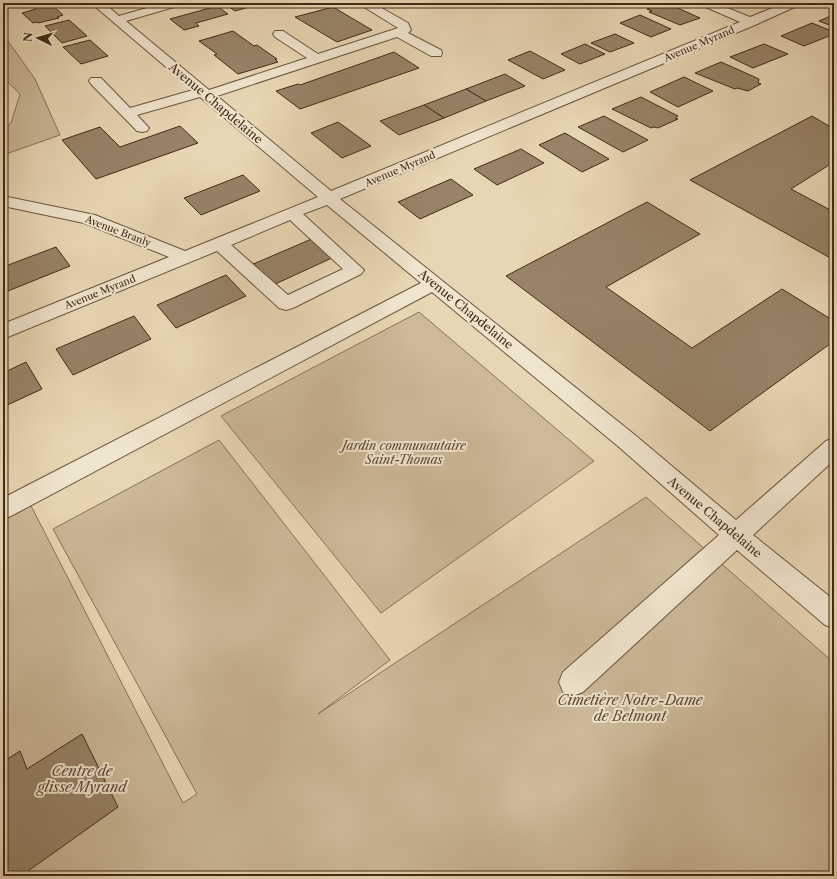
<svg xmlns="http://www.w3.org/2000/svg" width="837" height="879" font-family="'Libre Caslon Text',serif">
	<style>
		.green { fill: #cbb998; stroke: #867257 }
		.building { fill: #978368; stroke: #412a16 }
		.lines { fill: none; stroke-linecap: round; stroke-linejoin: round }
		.minor-casing { stroke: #6a553d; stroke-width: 2 }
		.minor { fill: #efe4ce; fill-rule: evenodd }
		.labels { text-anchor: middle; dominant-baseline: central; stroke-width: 4; stroke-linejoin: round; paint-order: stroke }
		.far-street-label { font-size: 10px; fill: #412a16; stroke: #efe4ce }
		.street-label { font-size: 12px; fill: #412a16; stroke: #efe4ce }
		.park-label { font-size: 12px; font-style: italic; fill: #5d4730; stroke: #efe4ce }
		.near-park-label { font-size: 14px; font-style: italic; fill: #5d4730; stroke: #efe4ce }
	</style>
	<rect width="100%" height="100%" fill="#e7d6b3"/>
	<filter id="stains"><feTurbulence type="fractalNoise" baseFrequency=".005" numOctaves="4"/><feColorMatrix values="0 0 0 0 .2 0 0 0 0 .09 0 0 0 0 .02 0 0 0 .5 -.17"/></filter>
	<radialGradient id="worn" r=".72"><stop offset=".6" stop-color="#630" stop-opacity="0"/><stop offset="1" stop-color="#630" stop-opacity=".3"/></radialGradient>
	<g class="green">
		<path d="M 3,34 L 35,79 L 60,135 L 3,155 L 3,129 L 11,123 L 20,94 L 3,77 Z"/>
		<path d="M 419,312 L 594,461 L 381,613 L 221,416 Z"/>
		<path d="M 219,440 L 390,660 L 318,714 L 646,497 L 834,663 L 834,876 L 3,876 L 3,509 L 26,496 L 183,803 L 197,794 L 53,529 Z"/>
	</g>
	<g class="building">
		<path d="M 229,3 L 258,3 L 260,4 L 235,11 L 225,4 Z"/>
		<path d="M 662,3 L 669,4 L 700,18 L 680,25 L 649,12 L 652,11 L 647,9 Z"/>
		<path d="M 45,4 L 48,7 L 52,5 L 63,15 L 57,17 L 59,18 L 38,23 L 37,22 L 33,23 L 22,13 L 36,9 L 34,7 Z"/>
		<path d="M 217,6 L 228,14 L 196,23 L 199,26 L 184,30 L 170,19 Z"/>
		<path d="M 333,7 L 372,30 L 337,42 L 295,17 Z"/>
		<path d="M 640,15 L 671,29 L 651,37 L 620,23 Z"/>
		<path d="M 833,15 L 834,27 L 819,21 Z"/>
		<path d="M 69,20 L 87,36 L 62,43 L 45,26 Z"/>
		<path d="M 812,23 L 834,32 L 834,34 L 804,46 L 781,36 Z"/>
		<path d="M 233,31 L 254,46 L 257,45 L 277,59 L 275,59 L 278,62 L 238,74 L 214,55 L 217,54 L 199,41 Z"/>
		<path d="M 615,34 L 634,43 L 610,52 L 591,43 Z"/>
		<path d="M 90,40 L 108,56 L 81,64 L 63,47 Z"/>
		<path d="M 585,44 L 605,54 L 580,64 L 561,54 Z"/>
		<path d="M 764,44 L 788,54 L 753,68 L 730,57 Z"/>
		<path d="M 530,51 L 565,70 L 543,79 L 508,60 Z"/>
		<path d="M 394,52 L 419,68 L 300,109 L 276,91 L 298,84 L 300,85 Z"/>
		<path d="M 721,62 L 759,79 L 758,83 L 761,84 L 748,91 L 737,88 L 735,89 L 695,73 Z"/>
		<path d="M 505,74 L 525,86 L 486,101 L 466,89 Z"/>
		<path d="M 684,77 L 713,91 L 678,107 L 650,92 Z"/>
		<path d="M 466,89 L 486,101 L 444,118 L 424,105 Z"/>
		<path d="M 641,97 L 678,116 L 675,118 L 678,119 L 658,128 L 654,127 L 651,128 L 612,109 Z"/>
		<path d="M 424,105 L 444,118 L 399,135 L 380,121 Z"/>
		<path d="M 604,116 L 648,140 L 623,152 L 578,127 Z"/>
		<path d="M 812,116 L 834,129 L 834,162 L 791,189 L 834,212 L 834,260 L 690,180 Z"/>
		<path d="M 338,122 L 371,146 L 342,158 L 311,133 Z"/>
		<path d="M 180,126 L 198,143 L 96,179 L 62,140 L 100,127 L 120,147 Z"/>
		<path d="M 565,133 L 609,159 L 582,172 L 539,145 Z"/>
		<path d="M 521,149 L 544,163 L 497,185 L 474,169 Z"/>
		<path d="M 243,175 L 260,191 L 201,215 L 184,198 Z"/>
		<path d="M 451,179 L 473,195 L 420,219 L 398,202 Z"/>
		<path d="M 647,202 L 700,234 L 606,287 L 692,348 L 782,289 L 834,321 L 834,341 L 710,431 L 506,276 Z"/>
		<path d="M 314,238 L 334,257 L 271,286 L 251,265 Z"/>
		<path d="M 56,247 L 70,266 L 3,293 L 3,267 Z"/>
		<path d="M 226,275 L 246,296 L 176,328 L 157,305 Z"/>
		<path d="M 134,316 L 151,339 L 73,375 L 56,349 Z"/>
		<path d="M 26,362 L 42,389 L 3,407 L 3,373 Z"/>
		<path d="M 82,734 L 118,807 L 21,876 L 3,876 L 3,762 L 20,751 L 27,769 Z"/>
	</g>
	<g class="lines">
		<g class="minor-casing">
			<path id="minor" d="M 91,3 L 104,3 L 119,16 L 164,3 L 183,3 L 181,5 L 126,21 L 209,90 L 307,58 L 275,37 L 273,34 L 275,31 L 283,31 L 318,54 L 398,28 L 364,7 L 362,5 L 364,3 L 373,3 L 408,23 L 411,30 L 408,33 L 441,50 L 442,53 L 441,56 L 431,56 L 397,37 L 217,96 L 331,191 L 740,22 L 701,5 L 699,3 L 715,3 L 750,17 L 785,3 L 801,3 L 799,5 L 755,25 L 340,199 L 635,435 L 736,520 L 826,441 L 834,438 L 834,460 L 753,535 L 834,600 L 834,628 L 825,625 L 737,550 L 583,692 L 573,696 L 563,692 L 559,682 L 563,672 L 719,535 L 619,447 L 432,292 L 11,516 L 3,519 L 3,498 L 421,283 L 327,205 L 303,214 L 364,270 L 361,274 L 293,308 L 286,310 L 279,308 L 217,251 L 3,339 L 3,324 L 169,257 L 84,223 L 3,206 L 3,196 L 95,215 L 185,251 L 318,197 L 200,97 L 137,115 L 149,128 L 147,131 L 142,132 L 137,131 L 91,84 L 89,81 L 91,78 L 101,78 L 130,108 L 193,90 ZM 290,220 L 343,269 L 288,295 L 231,245 Z"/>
		</g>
		<use href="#minor" class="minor"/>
	</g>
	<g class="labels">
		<g class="far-street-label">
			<text transform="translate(699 44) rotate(-23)">Avenue Myrand</text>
			<text transform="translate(400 169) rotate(-23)">Avenue Myrand</text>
			<text transform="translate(118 231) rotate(21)">Avenue Branly</text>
			<text transform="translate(100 292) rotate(-22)">Avenue Myrand</text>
		</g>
		<g class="street-label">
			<text transform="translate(216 103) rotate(40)">Avenue Chapdelaine</text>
			<text transform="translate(466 309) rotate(39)">Avenue Chapdelaine</text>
			<text transform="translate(715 517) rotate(40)">Avenue Chapdelaine</text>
		</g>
		<g class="park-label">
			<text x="404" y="445">Jardin communautaire<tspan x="404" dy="14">Saint-Thomas</tspan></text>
		</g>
		<g class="near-park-label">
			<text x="630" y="700">Cimetière Notre-Dame<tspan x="630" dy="16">de Belmont</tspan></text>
			<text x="82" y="771">Centre de<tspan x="82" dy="16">glisse Myrand</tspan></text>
		</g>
	</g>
	<rect width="837" height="879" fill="none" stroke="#e7d6b3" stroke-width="16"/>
	<rect x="4" y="4" width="829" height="871" fill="none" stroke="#412a16" stroke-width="2"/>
	<rect x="8" y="8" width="821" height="863" fill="none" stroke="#412a16"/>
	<g transform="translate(38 38) rotate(275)" stroke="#efe4ce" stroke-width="3" paint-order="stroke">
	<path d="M0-3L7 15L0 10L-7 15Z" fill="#412a16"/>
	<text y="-6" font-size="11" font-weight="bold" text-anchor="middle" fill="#412a16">N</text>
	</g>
	<rect width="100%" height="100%" filter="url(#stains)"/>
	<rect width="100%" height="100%" fill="url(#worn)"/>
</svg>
